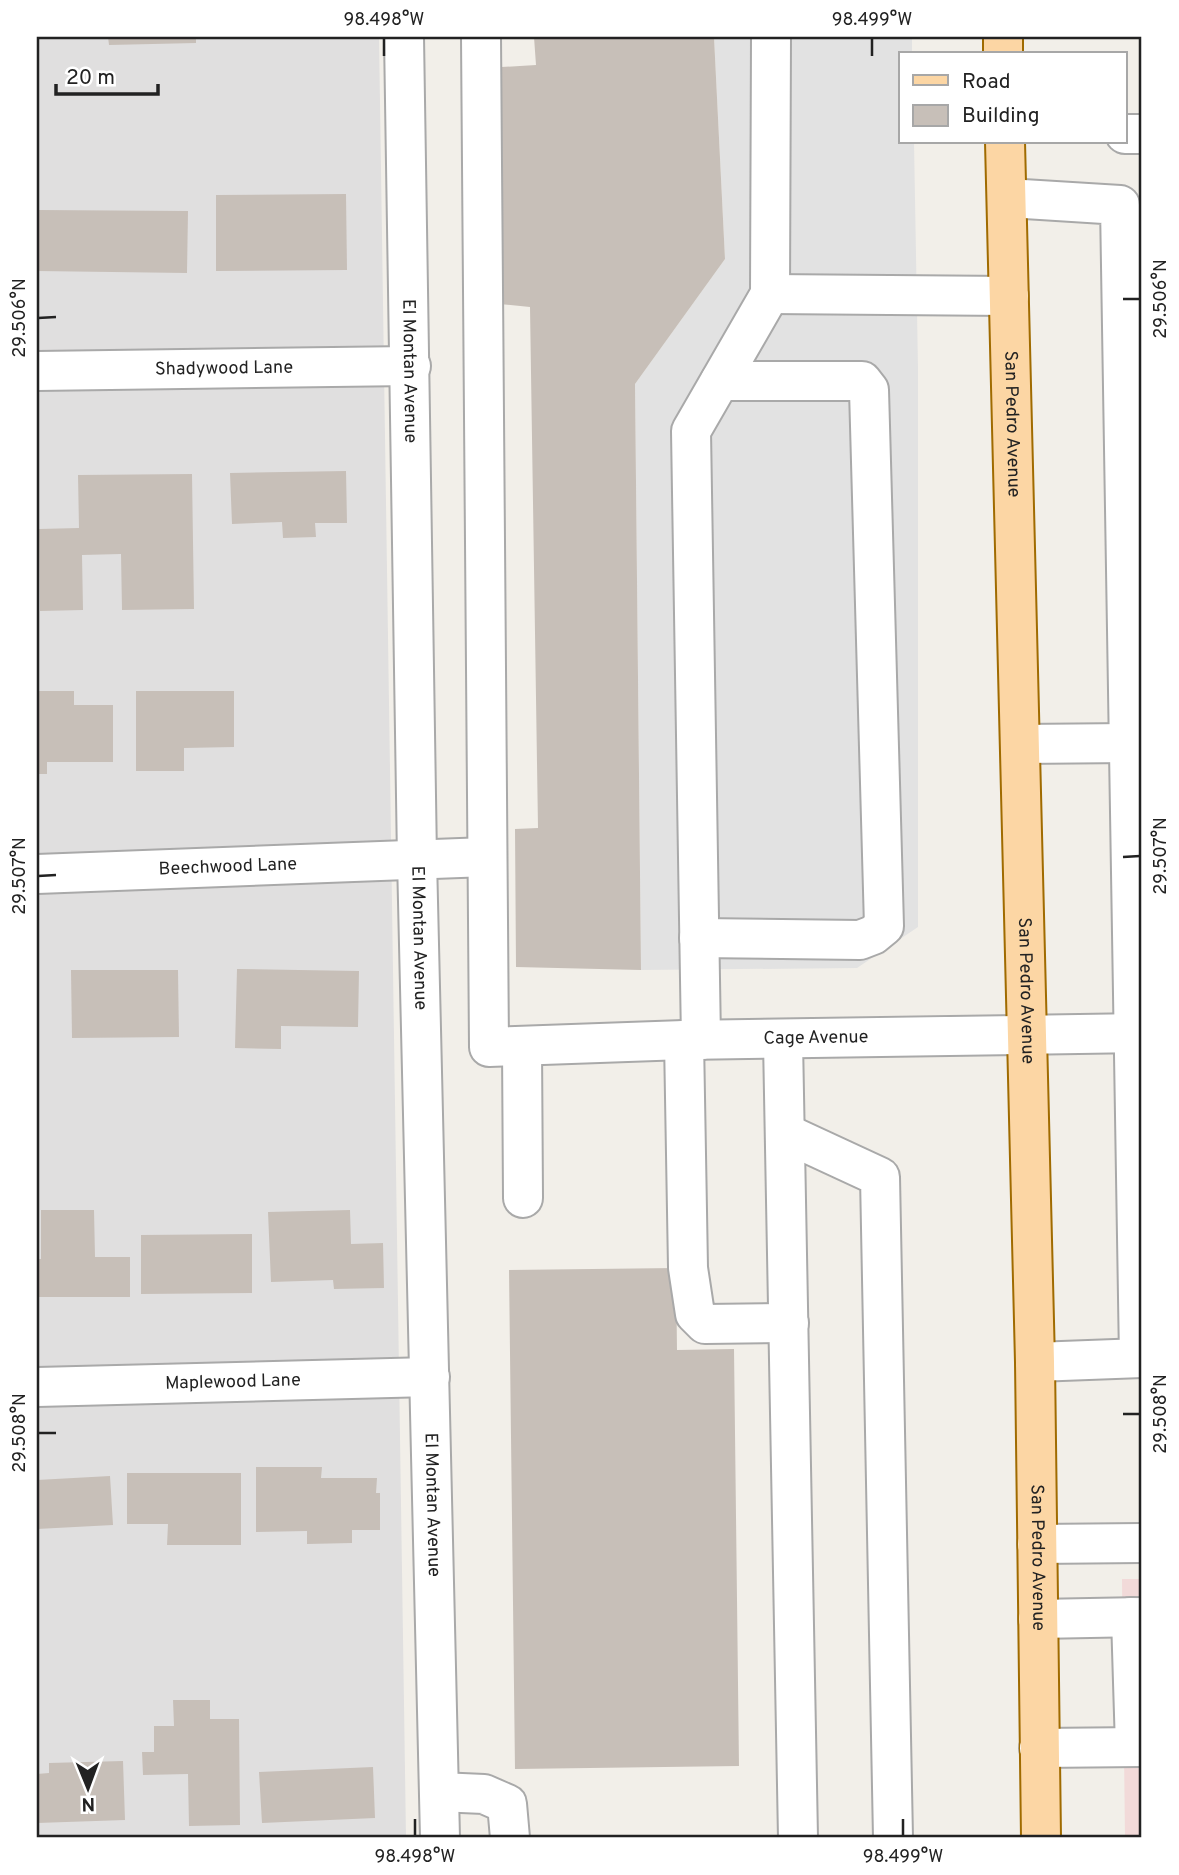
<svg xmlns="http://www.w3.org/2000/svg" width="1179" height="1875" font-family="Overpass,sans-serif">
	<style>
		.residential { fill: #e0dfdf }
		.commercial { fill: #f2dad9 }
		.parking { fill: #e2e2e2 }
		.building { fill: #c7bfb8 }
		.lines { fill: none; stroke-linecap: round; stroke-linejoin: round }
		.minor-casing { stroke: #a9a9a9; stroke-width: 42 }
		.major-casing { stroke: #a06b00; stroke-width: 42 }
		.minor { stroke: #fff; stroke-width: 38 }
		.major { stroke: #fcd6a4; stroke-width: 38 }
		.ticks { fill: none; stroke: #222; stroke-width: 2.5 }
		.labels { text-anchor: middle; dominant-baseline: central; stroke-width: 6; stroke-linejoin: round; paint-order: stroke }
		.street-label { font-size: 18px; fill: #222; stroke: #fff }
		.neatline { fill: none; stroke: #222; stroke-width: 2.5 }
		.ticks-label { font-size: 18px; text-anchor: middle; fill: #222 }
	</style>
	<rect width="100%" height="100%" fill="#f2efe9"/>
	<path class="residential" d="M 37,37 L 379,37 L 406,1838 L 37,1838 Z"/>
	<path class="commercial" d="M 1122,1579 L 1142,1579 L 1142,1838 L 1125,1838 Z"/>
	<path class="parking" d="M 714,37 L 912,37 L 912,54 L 901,54 L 901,142 L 914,142 L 918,368 L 918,927 L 857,968 L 641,970 L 635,384 L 725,259 Z"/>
	<g class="building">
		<path d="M 108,37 L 196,37 L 196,43 L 109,45 Z"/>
		<path d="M 534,37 L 714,37 L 725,259 L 635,384 L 641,970 L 516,967 L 515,829 L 538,828 L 530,307 L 489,303 L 485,68 L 536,65 Z"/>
		<path d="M 346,194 L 347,270 L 216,271 L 216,195 Z"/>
		<path d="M 38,210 L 188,211 L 187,273 L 37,271 Z"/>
		<path d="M 346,471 L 347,523 L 315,523 L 316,537 L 283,538 L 282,522 L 232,524 L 230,473 Z"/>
		<path d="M 192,474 L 194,609 L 122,610 L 121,554 L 82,555 L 83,610 L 40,611 L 39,529 L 79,528 L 78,475 Z"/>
		<path d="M 37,691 L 74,691 L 74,705 L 113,705 L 113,762 L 47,762 L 47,774 L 37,774 Z"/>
		<path d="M 136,691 L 234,691 L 234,747 L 184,748 L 184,771 L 136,771 Z"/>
		<path d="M 237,969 L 359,971 L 358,1027 L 281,1026 L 281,1049 L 235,1048 Z"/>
		<path d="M 71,970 L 178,970 L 179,1037 L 72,1038 Z"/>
		<path d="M 41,1210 L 94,1210 L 95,1257 L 130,1257 L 130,1297 L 37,1297 L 37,1259 L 41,1259 Z"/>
		<path d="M 350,1210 L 351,1244 L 383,1243 L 384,1288 L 334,1289 L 333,1280 L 271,1282 L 268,1212 Z"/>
		<path d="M 252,1234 L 252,1293 L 141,1294 L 141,1235 Z"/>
		<path d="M 676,1268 L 677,1350 L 734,1349 L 739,1766 L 515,1769 L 509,1270 Z"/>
		<path d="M 256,1467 L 322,1467 L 321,1478 L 377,1478 L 376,1493 L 380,1493 L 380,1530 L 352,1530 L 352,1543 L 307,1544 L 307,1531 L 256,1532 Z"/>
		<path d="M 127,1473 L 241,1473 L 241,1545 L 167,1545 L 168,1524 L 127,1524 Z"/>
		<path d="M 110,1476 L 113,1525 L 37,1529 L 37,1480 Z"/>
		<path d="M 173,1700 L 210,1700 L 210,1719 L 239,1719 L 240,1825 L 189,1826 L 188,1774 L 143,1775 L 142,1752 L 154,1752 L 154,1726 L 174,1726 Z"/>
		<path d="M 123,1761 L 125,1820 L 37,1823 L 37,1774 L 49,1773 L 49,1763 Z"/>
		<path d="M 373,1767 L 375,1818 L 262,1823 L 259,1772 Z"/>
	</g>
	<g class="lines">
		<g class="minor-casing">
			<g id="minor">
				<path id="s1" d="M 404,37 L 417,859 L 440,1838"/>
				<path id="s2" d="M 481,37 L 489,1047 L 684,1040 L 1142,1033"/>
				<path d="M 1125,134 L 1142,134"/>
				<path d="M 1007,198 L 1120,205 L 1139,1358"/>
				<path d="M 770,294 L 1009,296"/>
				<path id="s3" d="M 37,371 L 411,366"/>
				<path d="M 1020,744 L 1130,743"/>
				<path id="s4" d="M 37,874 L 487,857"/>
				<path d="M 699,938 L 860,940 L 873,935 L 884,926 L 869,390 L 862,381 L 720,381"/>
				<path d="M 684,1040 L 688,1268 L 695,1314 L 705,1324 L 789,1323"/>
				<path d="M 701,1040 L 691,431 L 770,294 L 771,37"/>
				<path d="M 783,1041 L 798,1838"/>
				<path d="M 522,1047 L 523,1198"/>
				<path d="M 785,1133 L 880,1177 L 893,1838"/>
				<path d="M 1035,1362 L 1142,1358"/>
				<path id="s5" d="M 37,1387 L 430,1377"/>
				<path d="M 1037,1544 L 1142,1543"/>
				<path d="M 1131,1617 L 1135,1747"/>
				<path d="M 1038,1619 L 1142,1617"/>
				<path d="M 1039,1748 L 1142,1747"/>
				<path d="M 439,1792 L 484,1794 L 507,1804 L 510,1838"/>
			</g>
		</g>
		<g class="major-casing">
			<g id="major">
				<path d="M 1003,37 L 1003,54"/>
				<path id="s6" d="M 1005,142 L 1035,1362 L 1041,1838"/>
			</g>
		</g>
		<use href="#minor" class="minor"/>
		<use href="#major" class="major"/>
	</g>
	<path class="ticks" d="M 384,38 L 384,56M 872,38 L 872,56M 1123,299 L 1140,299M 38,318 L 56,317M 1123,857 L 1140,856M 38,876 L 56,875M 1123,1414 L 1140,1414M 38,1433 L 56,1433M 415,1819 L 415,1836M 903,1819 L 903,1836"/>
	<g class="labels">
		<g class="street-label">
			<text stroke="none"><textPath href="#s3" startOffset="187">Shadywood Lane</textPath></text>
			<text stroke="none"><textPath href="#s1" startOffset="334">El Montan Avenue</textPath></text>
			<text stroke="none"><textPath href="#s6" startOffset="282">San Pedro Avenue</textPath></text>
			<text stroke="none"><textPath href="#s4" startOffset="191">Beechwood Lane</textPath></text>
			<text stroke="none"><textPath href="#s1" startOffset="901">El Montan Avenue</textPath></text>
			<text stroke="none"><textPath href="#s6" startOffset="849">San Pedro Avenue</textPath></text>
			<text stroke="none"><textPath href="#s2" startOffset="1337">Cage Avenue</textPath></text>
			<text stroke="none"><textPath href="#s5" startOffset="196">Maplewood Lane</textPath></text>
			<text stroke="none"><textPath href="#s1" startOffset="1468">El Montan Avenue</textPath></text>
			<text stroke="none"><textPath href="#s6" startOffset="1416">San Pedro Avenue</textPath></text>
		</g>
	</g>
	<rect width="1179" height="1875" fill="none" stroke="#ffffff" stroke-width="77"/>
	<rect x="899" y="52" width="228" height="91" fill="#ffffff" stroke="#a7a7a7" stroke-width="2"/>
	<rect x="913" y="75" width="35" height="10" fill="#fcd6a4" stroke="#a7a7a7" stroke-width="2"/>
	<text x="962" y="88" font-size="21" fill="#222222">Road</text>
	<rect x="913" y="105" width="35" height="21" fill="#c7bfb8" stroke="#a7a7a7" stroke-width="2"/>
	<text x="962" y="122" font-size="21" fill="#222222">Building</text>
	<g transform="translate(88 1788) rotate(179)" stroke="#ffffff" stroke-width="5" paint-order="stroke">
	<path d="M0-5L12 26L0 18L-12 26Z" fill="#222222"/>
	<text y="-10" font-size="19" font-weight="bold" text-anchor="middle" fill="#222222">N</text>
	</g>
	<path d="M56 84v10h102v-10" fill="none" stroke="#222222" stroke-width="3.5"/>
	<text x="66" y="84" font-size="21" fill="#222222" stroke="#ffffff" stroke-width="5" paint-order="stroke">20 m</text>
	<rect x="38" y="38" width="1102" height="1798" class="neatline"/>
	<g class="ticks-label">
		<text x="384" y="25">98.498°W</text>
		<text x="872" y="25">98.499°W</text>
		<text transform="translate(1160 299) rotate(-90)" y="6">29.506°N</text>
		<text transform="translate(19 318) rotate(-90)" y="6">29.506°N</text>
		<text transform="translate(1160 856) rotate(-90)" y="6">29.507°N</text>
		<text transform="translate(19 876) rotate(-90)" y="6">29.507°N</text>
		<text transform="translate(1160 1414) rotate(-90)" y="6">29.508°N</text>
		<text transform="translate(19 1433) rotate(-90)" y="6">29.508°N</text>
		<text x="415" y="1862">98.498°W</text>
		<text x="903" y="1862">98.499°W</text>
	</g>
</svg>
